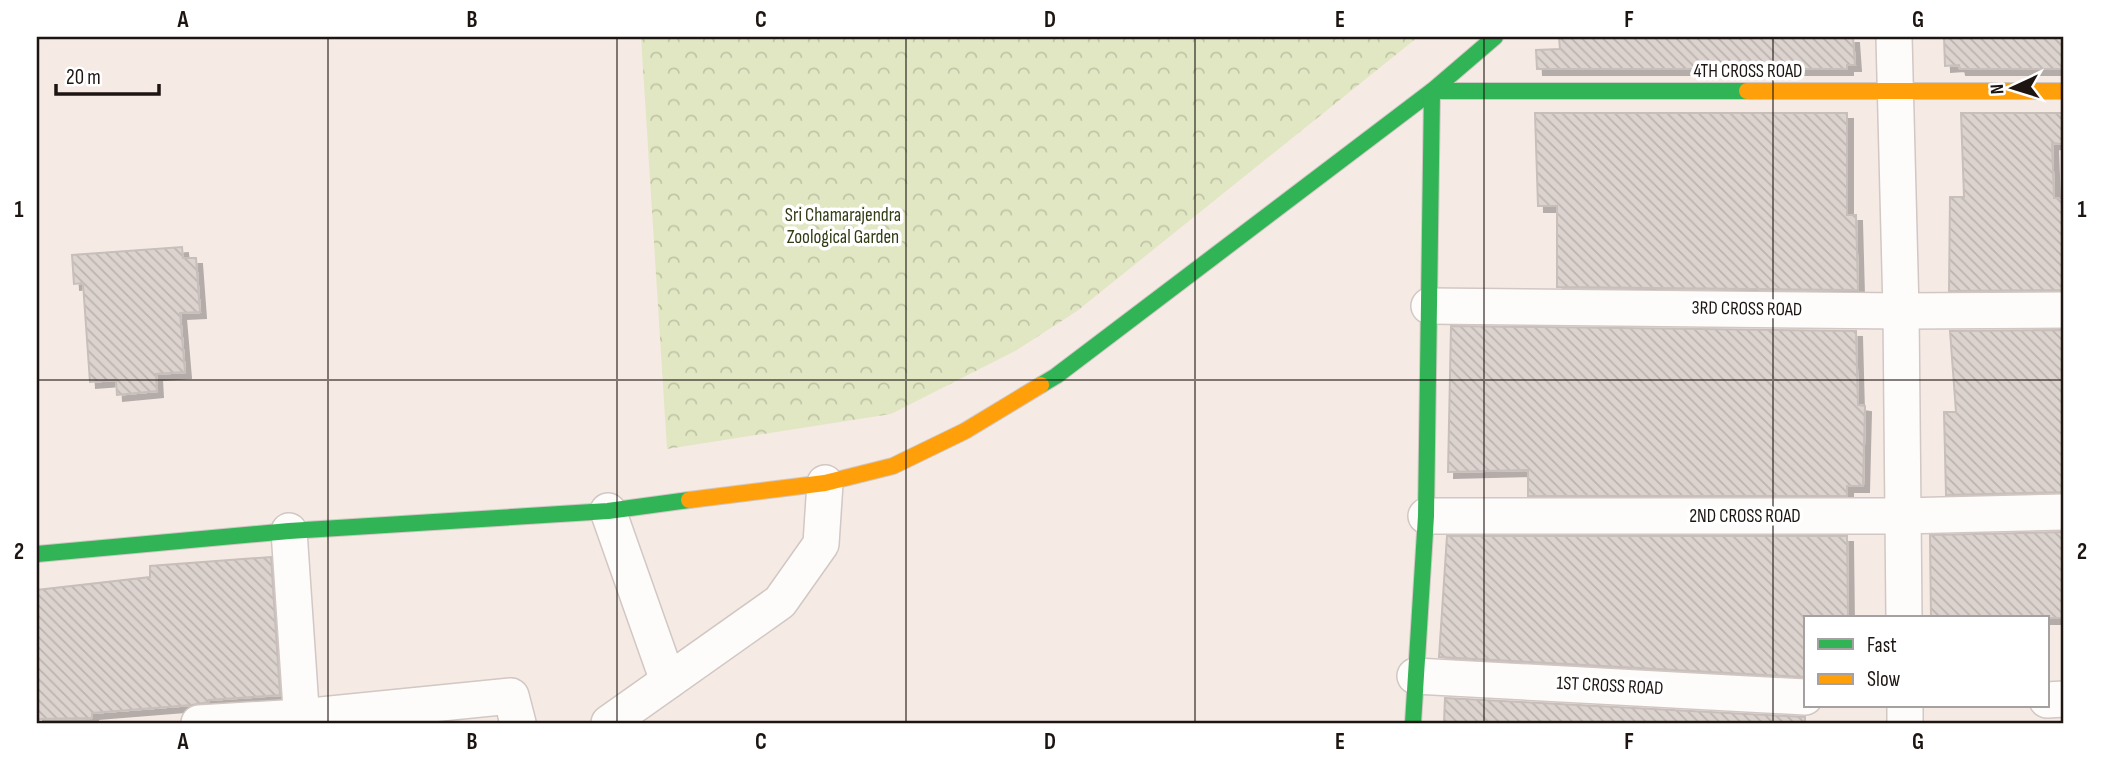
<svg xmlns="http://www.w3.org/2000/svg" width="2101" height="760" font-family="'Sofia Sans Condensed',sans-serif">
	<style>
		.park { fill: url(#park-crowns) }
		.building { fill: url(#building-back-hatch); stroke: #c8bfbb; stroke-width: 2; filter: url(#shadow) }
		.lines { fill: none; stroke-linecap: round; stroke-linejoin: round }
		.street-casing { stroke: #d1c7c3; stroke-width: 38 }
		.fast-casing { stroke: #d1c7c3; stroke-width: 18 }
		.slow-casing { stroke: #d1c7c3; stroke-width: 18 }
		.street { stroke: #fefcfb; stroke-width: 35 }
		.fast { stroke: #30b455; stroke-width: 16 }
		.slow { stroke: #ff9f0a; stroke-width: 16 }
		.grid { fill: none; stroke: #1d1512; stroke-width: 2; stroke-opacity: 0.55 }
		.labels { text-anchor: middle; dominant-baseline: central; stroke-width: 7; stroke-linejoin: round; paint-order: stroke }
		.street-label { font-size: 19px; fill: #1d1512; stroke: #fff }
		.park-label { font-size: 19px; fill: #313c14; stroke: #fff }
		.neatline { fill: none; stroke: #1d1512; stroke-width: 2.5 }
		.grid-label { font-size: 23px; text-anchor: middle; font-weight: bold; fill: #1d1512 }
	</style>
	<defs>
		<pattern id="park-crowns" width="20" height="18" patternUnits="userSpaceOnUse" patternTransform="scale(1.75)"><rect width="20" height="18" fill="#e1e7c3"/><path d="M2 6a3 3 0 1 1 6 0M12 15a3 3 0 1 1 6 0" fill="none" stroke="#c1c5a6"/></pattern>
		<pattern id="building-back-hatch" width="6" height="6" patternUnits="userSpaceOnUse" patternTransform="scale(1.75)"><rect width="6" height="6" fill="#dcd3ce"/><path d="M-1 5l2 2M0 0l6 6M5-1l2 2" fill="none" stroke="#bcb4b0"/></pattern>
		<filter id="shadow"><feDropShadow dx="6" dy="6" stdDeviation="0" flood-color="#0004"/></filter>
	</defs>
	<rect width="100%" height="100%" fill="#f6eae5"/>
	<path class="park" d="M 641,37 L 1418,37 L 1077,311 L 1017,350 L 891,414 L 667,449 Z"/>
	<g class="building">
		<path d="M 1559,37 L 1853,37 L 1855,65 L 1847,65 L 1847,69 L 1537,69 L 1536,50 L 1560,49 Z"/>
		<path d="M 1944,37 L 2064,37 L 2064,69 L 1960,69 L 1959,65 L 1945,66 Z"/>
		<path d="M 1535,113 L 1847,113 L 1847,215 L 1856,215 L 1858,290 L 1557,287 L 1557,206 L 1538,206 Z"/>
		<path d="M 1961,113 L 2064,113 L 2064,144 L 2052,143 L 2054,198 L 2064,198 L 2064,290 L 1949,291 L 1950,197 L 1964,197 Z"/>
		<path d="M 182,247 L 183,258 L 196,258 L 200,312 L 180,313 L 185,372 L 156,374 L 157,391 L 117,395 L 116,380 L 90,382 L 83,283 L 74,284 L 72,255 Z"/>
		<path d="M 1451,326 L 1856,331 L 1858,405 L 1865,406 L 1863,486 L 1847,486 L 1847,496 L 1528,496 L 1528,470 L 1448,472 Z"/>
		<path d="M 2064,330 L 2064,492 L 1946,495 L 1944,412 L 1956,412 L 1950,331 Z"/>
		<path d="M 2064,532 L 2064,618 L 1931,618 L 1930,535 Z"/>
		<path d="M 1447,536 L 1847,536 L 1848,618 L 1805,618 L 1805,677 L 1439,657 Z"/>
		<path d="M 271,557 L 280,695 L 209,700 L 209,702 L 192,705 L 92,713 L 92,718 L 37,719 L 37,590 L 150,577 L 150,566 Z"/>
		<path d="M 1445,698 L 1805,717 L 1805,723 L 1444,723 Z"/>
	</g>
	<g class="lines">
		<g class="street-casing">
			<g id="street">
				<path d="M 1894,37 L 1901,311 L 1904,618"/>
				<path d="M 1429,306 L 1901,311 L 2064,310"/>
				<path d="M 608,511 L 668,681"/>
				<path d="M 1426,516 L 1902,516 L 2064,512"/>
				<path d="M 289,531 L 302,723"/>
				<path d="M 1415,676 L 1805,697"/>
				<path d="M 2047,700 L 2064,699"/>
				<path d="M 199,723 L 301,717 L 511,696 L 518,723"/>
				<path d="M 609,723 L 780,602 L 821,544 L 825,483"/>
				<path d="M 1905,723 L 1905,706"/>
			</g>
		</g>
		<g class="fast-casing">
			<g id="fast">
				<path d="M 1041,385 L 1056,376 L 1432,91 L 1495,37"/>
				<path d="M 37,554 L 289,531 L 608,511 L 689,500"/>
				<path d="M 1413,723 L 1426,516 L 1432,91 L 1747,91"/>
			</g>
		</g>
		<g class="slow-casing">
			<g id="slow">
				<path d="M 1747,91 L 2064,91"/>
				<path d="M 689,500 L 825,483 L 893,466 L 965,431 L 1041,385"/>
			</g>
		</g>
		<use href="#street" class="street"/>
		<use href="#fast" class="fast"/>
		<use href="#slow" class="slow"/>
	</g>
	<path class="grid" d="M 328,37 L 328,723M 617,37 L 617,723M 906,37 L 906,723M 1195,37 L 1195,723M 1484,37 L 1484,723M 1773,37 L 1773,723M 37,380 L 2064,380"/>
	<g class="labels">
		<g class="street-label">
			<text x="1748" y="71">4TH CROSS ROAD</text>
			<text transform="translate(1747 309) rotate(1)">3RD CROSS ROAD</text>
			<text x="1745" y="516">2ND CROSS ROAD</text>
			<text transform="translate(1610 686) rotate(3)">1ST CROSS ROAD</text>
		</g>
		<g class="park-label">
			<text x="843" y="215">Sri Chamarajendra<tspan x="843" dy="22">Zoological Garden</tspan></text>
		</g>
	</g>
	<rect width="2101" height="760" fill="none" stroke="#ffffff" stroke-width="77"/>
	<rect x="1804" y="616" width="245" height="91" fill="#ffffff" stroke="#a5a1a0" stroke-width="2"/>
	<rect x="1818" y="639" width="35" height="10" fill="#30b455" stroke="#a5a1a0" stroke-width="2"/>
	<text x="1867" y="652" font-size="21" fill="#1d1512">Fast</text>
	<rect x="1818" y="674" width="35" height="10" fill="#ff9f0a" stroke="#a5a1a0" stroke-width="2"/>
	<text x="1867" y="686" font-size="21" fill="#1d1512">Slow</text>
	<g transform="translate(2013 88) rotate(266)" stroke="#ffffff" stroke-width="5" paint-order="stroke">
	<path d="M0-5L12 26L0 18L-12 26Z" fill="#1d1512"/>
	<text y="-10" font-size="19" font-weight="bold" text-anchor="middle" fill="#1d1512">N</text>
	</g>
	<path d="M56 84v10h103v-10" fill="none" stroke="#1d1512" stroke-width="3.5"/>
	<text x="66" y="84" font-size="21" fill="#1d1512" stroke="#ffffff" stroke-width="5" paint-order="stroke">20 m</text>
	<rect x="38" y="38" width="2024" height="684" class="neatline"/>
	<g class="grid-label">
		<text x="183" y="27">A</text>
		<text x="472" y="27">B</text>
		<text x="761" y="27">C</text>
		<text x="1050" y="27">D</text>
		<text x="1340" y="27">E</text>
		<text x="1629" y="27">F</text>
		<text x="1918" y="27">G</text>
		<text x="19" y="217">1</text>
		<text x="2082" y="217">1</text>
		<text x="19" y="559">2</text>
		<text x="2082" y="559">2</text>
		<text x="183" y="749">A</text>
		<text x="472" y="749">B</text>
		<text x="761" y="749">C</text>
		<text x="1050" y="749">D</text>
		<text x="1340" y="749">E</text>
		<text x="1629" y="749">F</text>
		<text x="1918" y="749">G</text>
	</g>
</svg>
